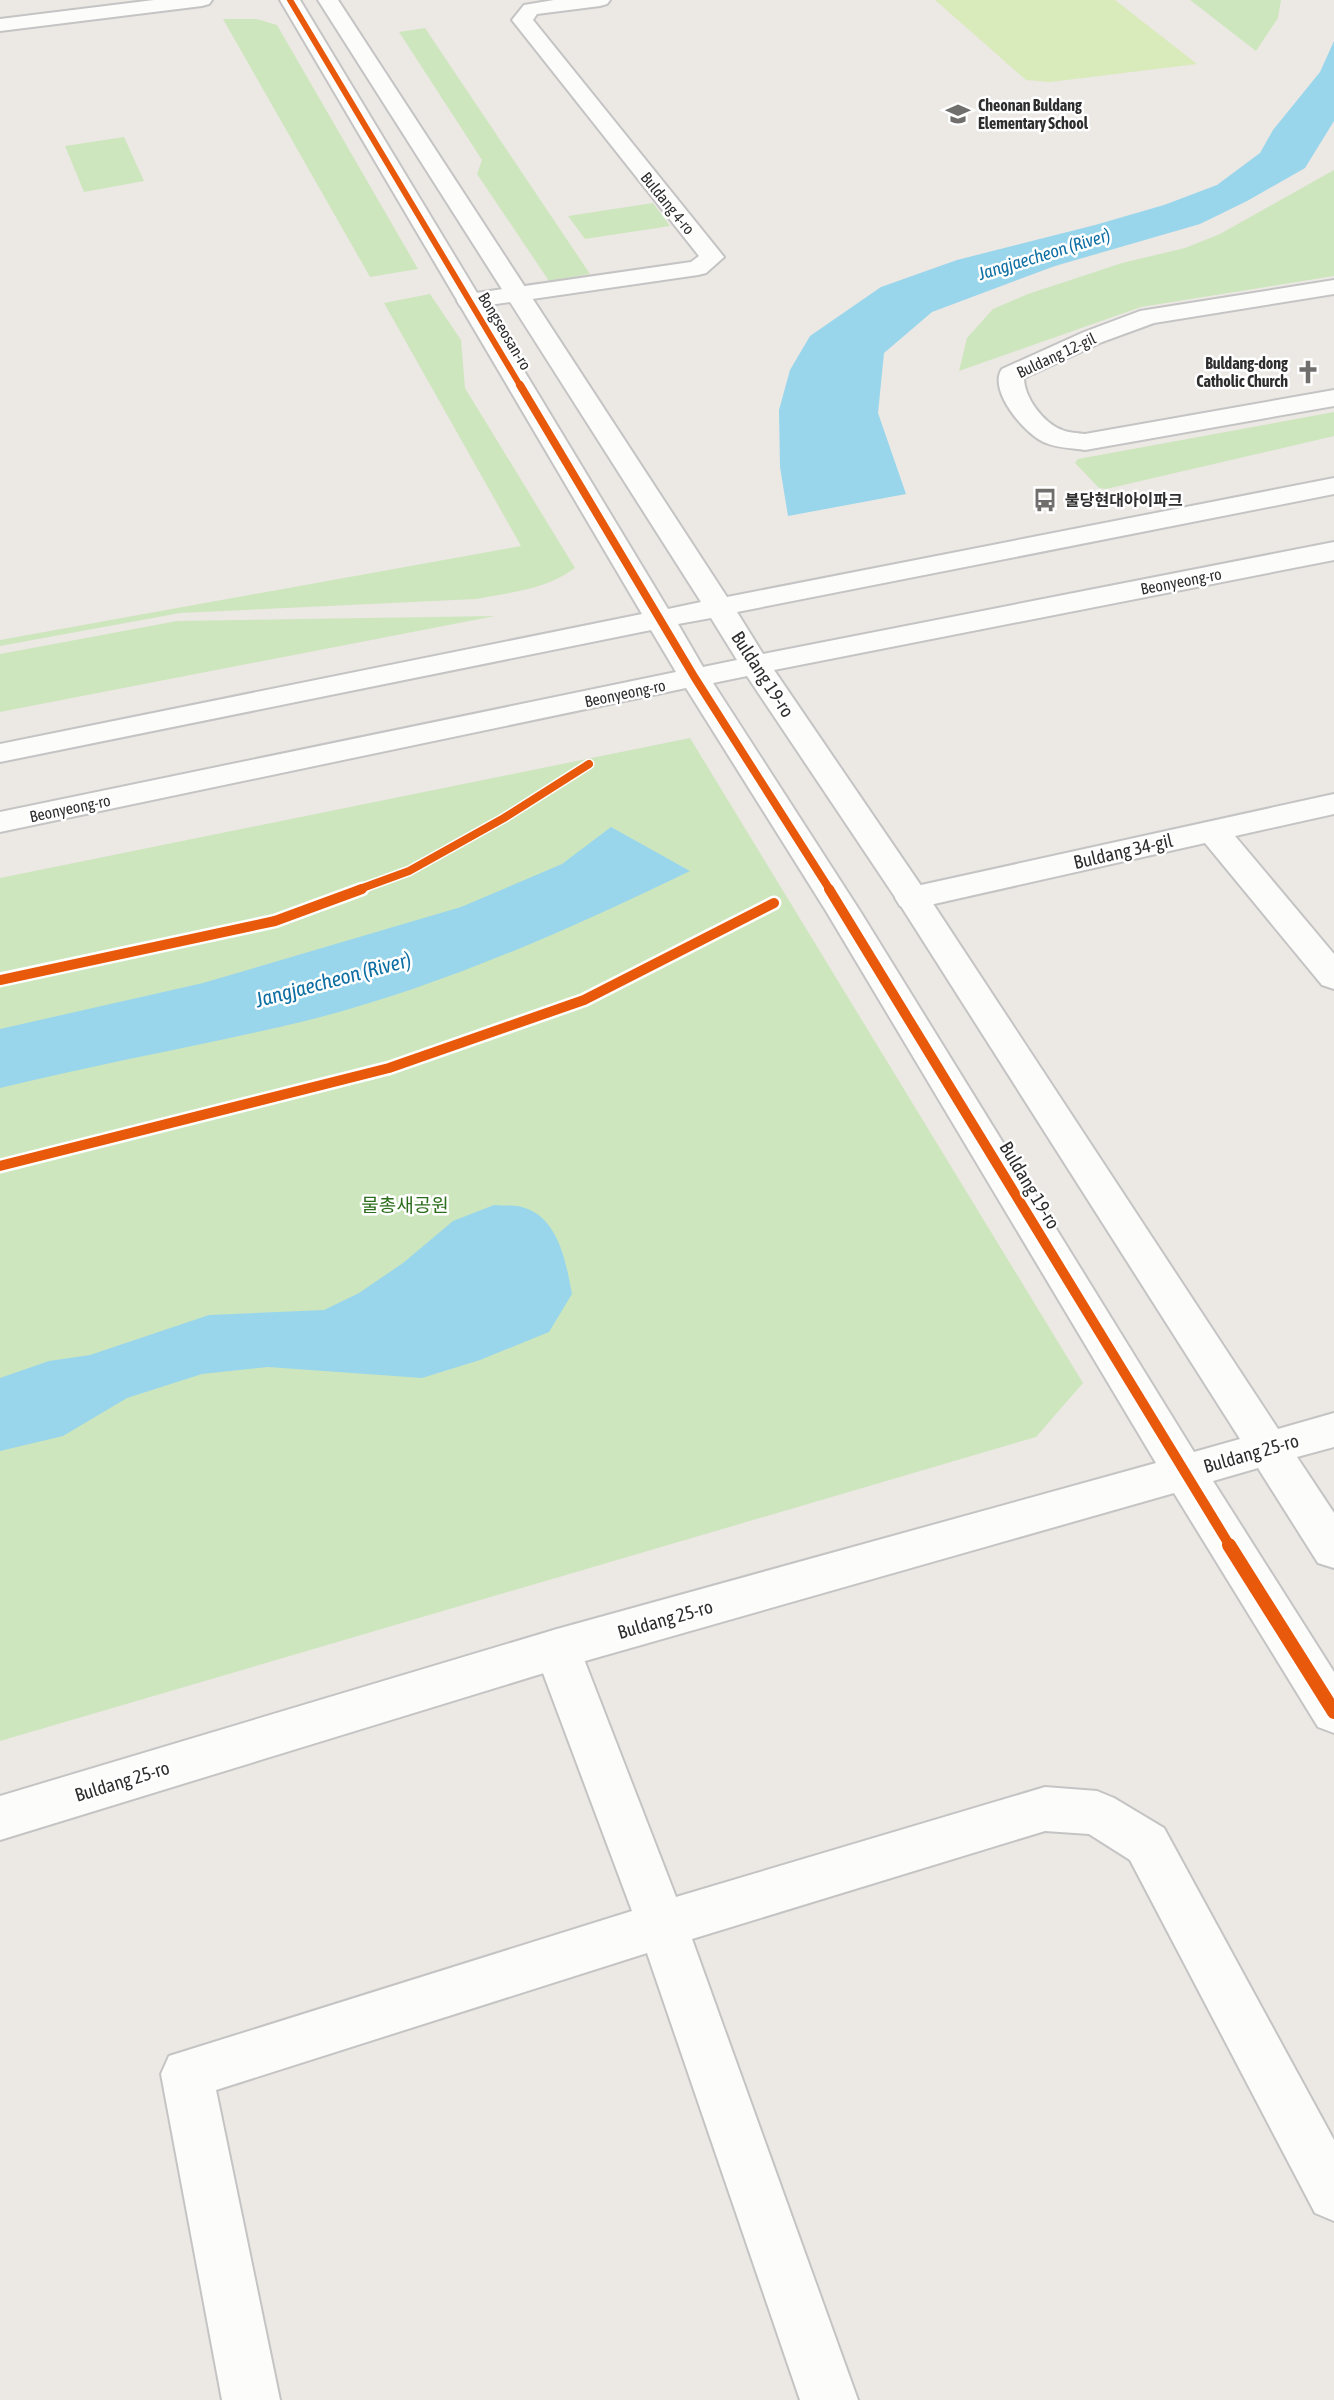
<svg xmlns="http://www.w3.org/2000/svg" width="1334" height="2400" font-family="'Asap Condensed','Noto Sans KR',sans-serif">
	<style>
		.green { fill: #cee6be }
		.pitch { fill: #d9eabb }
		.water { fill: #99d6ec }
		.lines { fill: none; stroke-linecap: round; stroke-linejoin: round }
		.street-casing { stroke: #c5c4c5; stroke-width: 4 }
		.secondary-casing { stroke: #c5c4c5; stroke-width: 4 }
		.street { fill: #fcfcfb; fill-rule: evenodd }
		.secondary { fill: #fcfcfb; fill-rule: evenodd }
		.cycleway-far3-casing { stroke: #fff; stroke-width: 9 }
		.cycleway-far2-casing { stroke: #fff; stroke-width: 11 }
		.cycleway-far1-casing { stroke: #fff; stroke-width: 15 }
		.cycleway-casing { stroke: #fff; stroke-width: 18 }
		.cycleway-far3 { stroke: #e8590c; stroke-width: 6 }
		.cycleway-far2 { stroke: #e8590c; stroke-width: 8 }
		.cycleway-far1 { stroke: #e8590c; stroke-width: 10 }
		.cycleway { stroke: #e8590c; stroke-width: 14 }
		.labels { text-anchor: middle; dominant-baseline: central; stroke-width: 5; stroke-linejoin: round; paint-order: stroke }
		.far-poi-label { font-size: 16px; font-weight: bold; fill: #2e2e2e; stroke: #fff; text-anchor: start }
		.far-street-label { font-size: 16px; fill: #2e2e2e; stroke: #fff }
		.far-water-label { font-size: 18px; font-style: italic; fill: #0d6fa3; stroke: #fff }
		.street-label { font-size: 19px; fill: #2e2e2e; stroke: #fff }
		.park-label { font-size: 19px; fill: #2c6e1b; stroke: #fff }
		.water-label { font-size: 21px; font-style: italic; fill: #0d6fa3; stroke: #fff }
	</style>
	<rect width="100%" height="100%" fill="#ece8e4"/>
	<g class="green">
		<path d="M 1190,0 L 1281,0 L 1278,18 L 1256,51 Z"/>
		<path d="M 223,19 L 257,19 L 277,25 L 418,269 L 370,277 Z"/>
		<path d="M 425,28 L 590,274 L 549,281 L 477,174 L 482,160 L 399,32 Z"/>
		<path d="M 124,137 L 144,181 L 84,192 L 65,146 Z"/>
		<path d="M 1334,170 L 1334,276 L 1141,307 L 959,371 L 967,338 L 993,309 L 1028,294 L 1122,263 L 1185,248 L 1220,234 Z"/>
		<path d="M 653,203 L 670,226 L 585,239 L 568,216 Z"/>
		<path d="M 430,294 L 461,340 L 465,388 L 575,568 C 547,589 509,593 476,599 L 180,613 L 0,646 L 0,640 L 521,546 L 384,303 Z"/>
		<path d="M 1334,412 L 1334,436 L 1106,489 L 1099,488 L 1075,463 L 1078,459 Z"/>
		<path d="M 495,616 L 0,712 L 0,654 L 177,621 Z"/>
		<path d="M 690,738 L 1083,1383 L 1036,1437 L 0,1741 L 0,878 Z"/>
	</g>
	<path class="pitch" d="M 935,0 L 1115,0 L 1197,64 L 1050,82 L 1026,80 Z"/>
	<g class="water">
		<path d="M 1334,41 L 1334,121 L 1305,168 L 1247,201 L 1200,224 L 1055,266 L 932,312 L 884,353 L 878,413 L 906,494 L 788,516 L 780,467 L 779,410 L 790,370 L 810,336 L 881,287 L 957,260 L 1095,225 L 1164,205 L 1217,185 L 1260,153 L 1273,130 L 1320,72 Z"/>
		<path d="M 611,827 L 690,871 C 571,929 435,989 305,1021 C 204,1045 101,1063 0,1088 L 0,1029 L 203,983 L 461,907 L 562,864 Z"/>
		<path d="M 494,1205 C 503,1206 514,1205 522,1207 C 559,1217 566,1263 572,1294 L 549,1332 L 480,1360 L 422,1378 L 268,1367 L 202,1374 L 127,1398 L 63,1436 L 0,1451 L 0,1378 L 49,1361 L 90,1355 L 209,1315 L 324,1310 L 359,1293 L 403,1263 L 453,1221 Z"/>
	</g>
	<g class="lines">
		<g class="street-casing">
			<g id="street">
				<path d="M 554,0 L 610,0 L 607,4 L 600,6 L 537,14 L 533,20 L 724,257 L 706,273 L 698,275 L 469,308 L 460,306 L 457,301 L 460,296 L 469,294 L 691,262 L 699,256 L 512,20 L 524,5 Z"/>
				<path d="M 1334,280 L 1334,294 L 1154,323 L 1102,342 L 1024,378 C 1024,397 1043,423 1062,430 C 1069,433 1078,433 1085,434 L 1334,390 L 1334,406 L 1085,450 C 1073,448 1058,448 1046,443 C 1026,436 987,390 1002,369 L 1084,332 L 1140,311 Z"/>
				<path d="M 1334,794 L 1334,814 L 1235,836 L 1334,954 L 1334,989 L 1322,985 L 1205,843 L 912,909 L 900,906 L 895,898 L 900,890 L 912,887 Z"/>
				<path d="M 557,1629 L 573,1635 L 580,1649 L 676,1897 L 1045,1787 L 1097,1791 L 1114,1798 L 1164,1828 L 1334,2140 L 1334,2221 L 1315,2213 L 1130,1860 L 1089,1834 L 1045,1831 L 692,1939 L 858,2400 L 800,2400 L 647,1953 L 216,2090 L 280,2400 L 222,2400 L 161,2074 L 169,2056 L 632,1911 L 534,1649 L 541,1635 Z"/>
			</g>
		</g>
		<g class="secondary-casing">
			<g id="secondary">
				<path d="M 154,0 L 212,0 L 209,4 L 202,6 L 0,31 L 0,19 Z"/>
				<path d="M 280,0 L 300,0 L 668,609 L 701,602 L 318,0 L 338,0 L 727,597 L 1334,478 L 1334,494 L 737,612 L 763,654 L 1334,542 L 1334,560 L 774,670 L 924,890 L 1278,1429 L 1334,1413 L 1334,1447 L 1297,1457 L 1334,1513 L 1334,1568 L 1318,1563 L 1258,1468 L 1213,1481 L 1334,1672 L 1334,1733 L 1318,1727 L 1174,1493 L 557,1669 L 0,1840 L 0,1796 L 557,1629 L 1156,1463 L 826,911 L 686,688 L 0,832 L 0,812 L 676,672 L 651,630 L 0,762 L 0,744 L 642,614 ZM 711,618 L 737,660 L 703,667 L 678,624 ZM 747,676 L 899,903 L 1240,1439 L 1194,1452 L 860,911 L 713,683 Z"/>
			</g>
		</g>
		<use href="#street" class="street"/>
		<use href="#secondary" class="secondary"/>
		<g class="cycleway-far3-casing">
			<path id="cycleway-far3" d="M 290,0 L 521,387"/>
		</g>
		<g class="cycleway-far2-casing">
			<g id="cycleway-far2">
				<path d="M 520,385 L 695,678 L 830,890"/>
				<path d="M 357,890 L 409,871 L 504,818 L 589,764"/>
			</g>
		</g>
		<g class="cycleway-far1-casing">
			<g id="cycleway-far1">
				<path d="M 829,889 L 1230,1546"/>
				<path d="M 0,980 L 275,921 L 362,889"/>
				<path d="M 0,1166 L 389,1068 L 584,1000 L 774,903"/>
			</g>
		</g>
		<g class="cycleway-casing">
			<path id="cycleway" d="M 1229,1545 L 1334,1712"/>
		</g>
		<use href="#cycleway-far3" class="cycleway-far3"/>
		<use href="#cycleway-far2" class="cycleway-far2"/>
		<use href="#cycleway-far1" class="cycleway-far1"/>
		<use href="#cycleway" class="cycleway"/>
	</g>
	<defs>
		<g id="school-bare" transform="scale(1.89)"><path d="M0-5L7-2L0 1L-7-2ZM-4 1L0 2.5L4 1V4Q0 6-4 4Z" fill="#706f6e" stroke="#fff" stroke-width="2.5" paint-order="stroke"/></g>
		<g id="church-bare" transform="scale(1.89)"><path d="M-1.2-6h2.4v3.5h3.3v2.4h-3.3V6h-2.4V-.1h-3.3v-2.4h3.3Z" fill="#706f6e" stroke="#fff" stroke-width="2.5" paint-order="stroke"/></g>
		<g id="bus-bare" transform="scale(1.89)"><path d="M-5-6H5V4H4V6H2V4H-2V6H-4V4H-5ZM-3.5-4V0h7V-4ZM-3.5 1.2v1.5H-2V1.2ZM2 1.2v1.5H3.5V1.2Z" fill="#706f6e" stroke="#fff" stroke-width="2.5" paint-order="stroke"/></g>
	</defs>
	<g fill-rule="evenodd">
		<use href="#school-bare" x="958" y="114"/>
		<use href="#church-bare" x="1308" y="372"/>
		<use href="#bus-bare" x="1045" y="500"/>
	</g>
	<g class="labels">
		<g class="far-poi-label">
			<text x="978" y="105">Cheonan Buldang<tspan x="978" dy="18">Elementary School</tspan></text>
			<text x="1288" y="363" text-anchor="end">Buldang-dong<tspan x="1288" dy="18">Catholic Church</tspan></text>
			<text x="1065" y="500">불당현대아이파크</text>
		</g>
		<g class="far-street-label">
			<text transform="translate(668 203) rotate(51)">Buldang 4-ro</text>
			<text transform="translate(505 331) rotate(59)">Bongseosan-ro</text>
			<text transform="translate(1056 355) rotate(-25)">Buldang 12-gil</text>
			<text transform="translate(1181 581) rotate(-11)">Beonyeong-ro</text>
			<text transform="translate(625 693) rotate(-12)">Beonyeong-ro</text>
			<text transform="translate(70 808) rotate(-12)">Beonyeong-ro</text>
		</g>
		<g class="far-water-label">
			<text transform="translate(1044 254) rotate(-17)">Jangjaecheon (River)</text>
		</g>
		<g class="street-label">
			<text transform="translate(763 674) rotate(57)">Buldang 19-ro</text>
			<text transform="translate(1123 851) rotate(-13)">Buldang 34-gil</text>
			<text transform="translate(1030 1185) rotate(59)">Buldang 19-ro</text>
			<text transform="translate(1251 1453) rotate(-16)">Buldang 25-ro</text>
			<text transform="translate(665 1619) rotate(-16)">Buldang 25-ro</text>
			<text transform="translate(122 1781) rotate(-17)">Buldang 25-ro</text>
		</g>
		<g class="park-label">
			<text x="405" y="1205">물총새공원</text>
		</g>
		<g class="water-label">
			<text transform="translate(333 979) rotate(-15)">Jangjaecheon (River)</text>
		</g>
	</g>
</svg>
